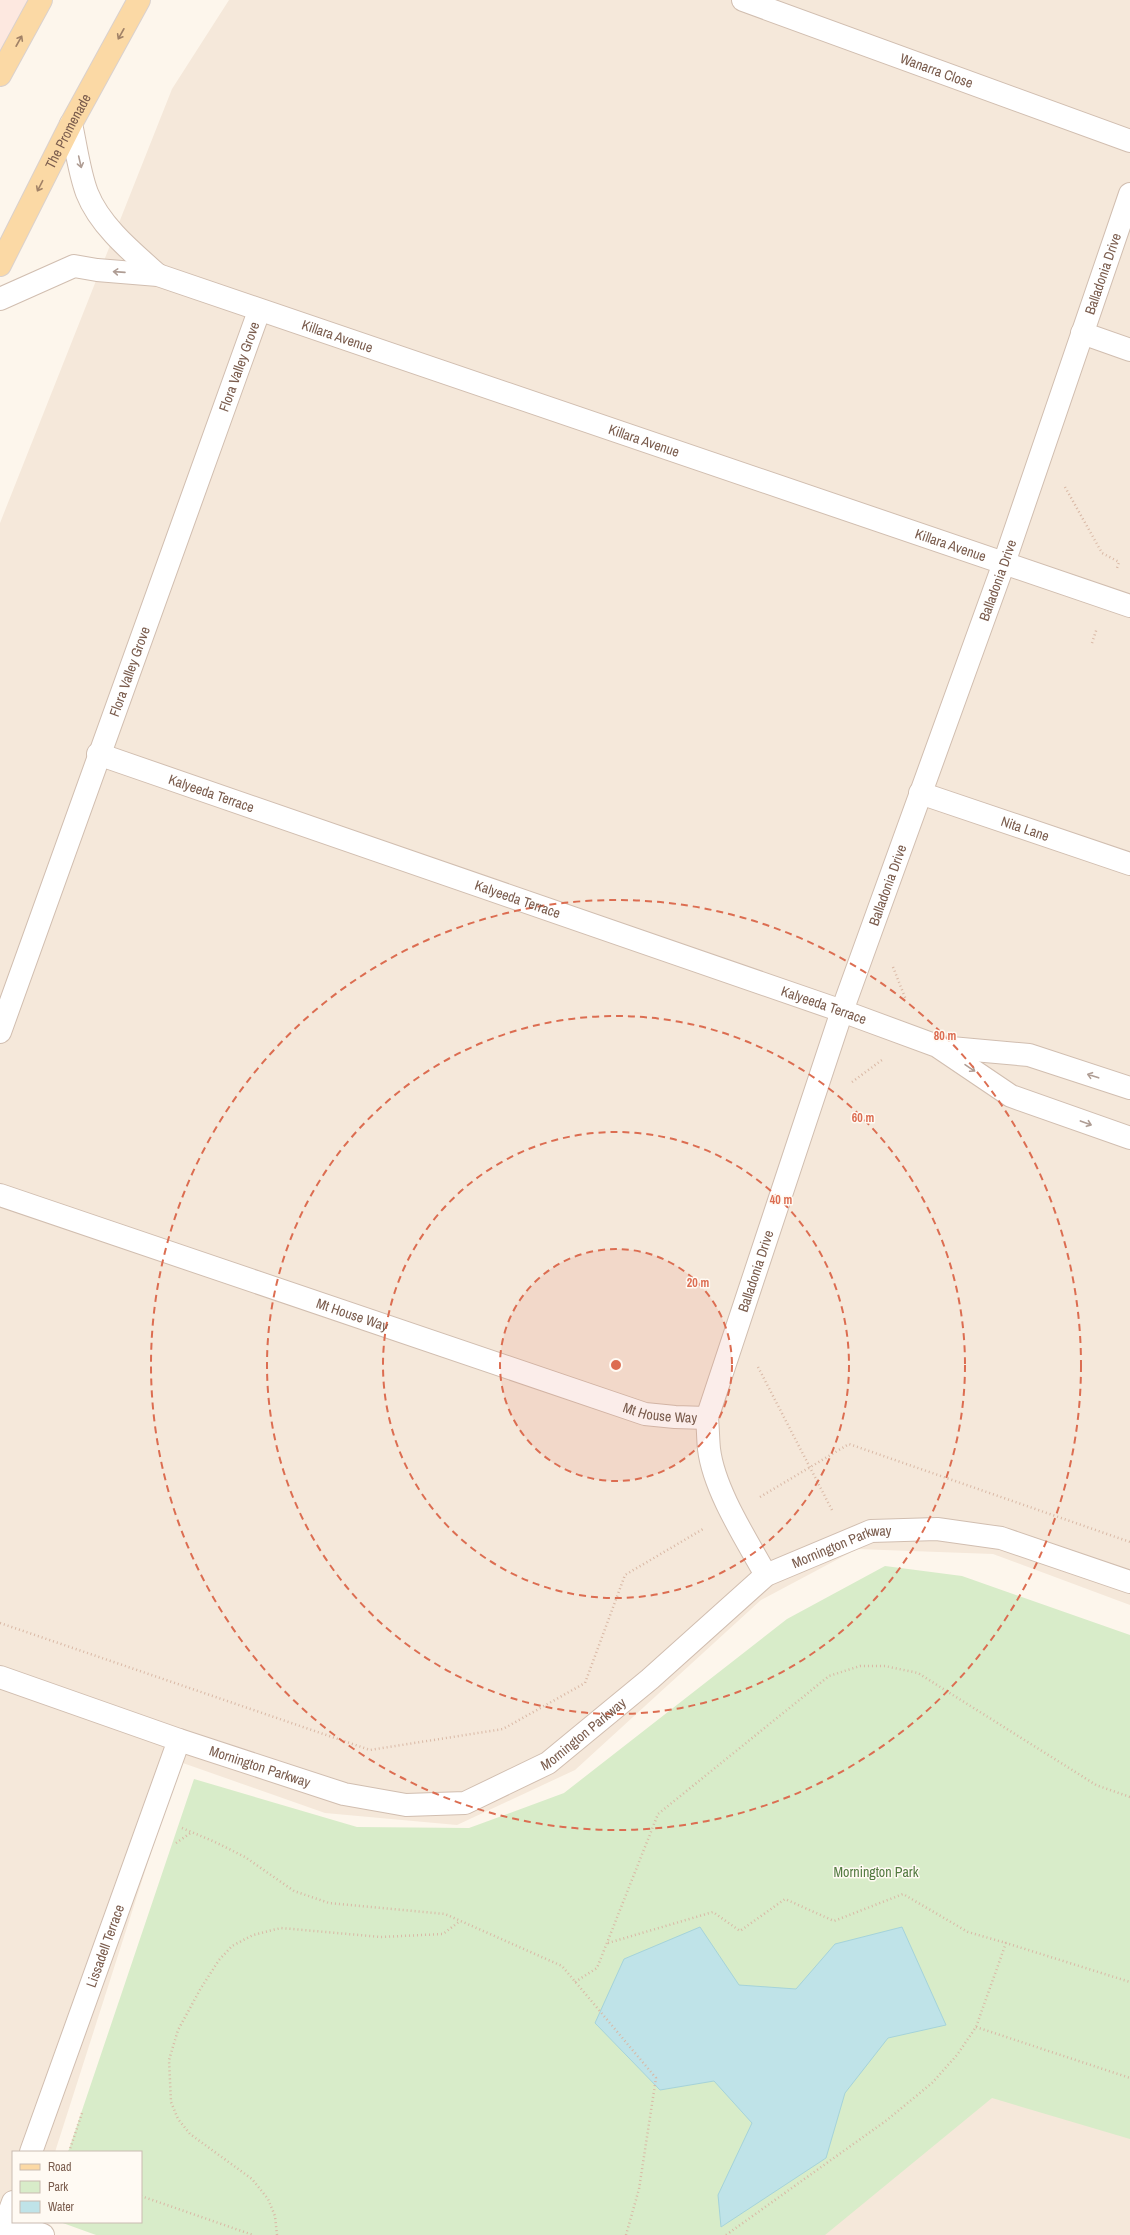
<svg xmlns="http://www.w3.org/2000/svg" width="1130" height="2235" font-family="'Archivo Narrow',sans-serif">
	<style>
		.residential { fill: #f5e8da }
		.commercial { fill: #fde8e0 }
		.green { fill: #d8ecc9 }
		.water { fill: #bfe3e8; stroke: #a5d3da }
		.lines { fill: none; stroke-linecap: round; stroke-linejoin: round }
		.minor-casing { stroke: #d1beb0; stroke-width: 24 }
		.major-casing { stroke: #dad1cd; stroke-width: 24 }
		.path { stroke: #d9b8a5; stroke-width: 2.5; stroke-dasharray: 1 3; stroke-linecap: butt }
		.minor { stroke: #fff; stroke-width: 22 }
		.major { stroke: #fbd9a5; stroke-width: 22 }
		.oneway { stroke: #a18267 }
		.oneway2 { stroke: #af9d94 }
		.ring { fill: none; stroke: #dc6d51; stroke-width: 2; stroke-dasharray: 7 5 }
		.labels { text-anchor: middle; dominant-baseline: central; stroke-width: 3; stroke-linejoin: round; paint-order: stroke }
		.street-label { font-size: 14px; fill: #7a5c4d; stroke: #fffaf3 }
		.park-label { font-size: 14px; fill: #537a41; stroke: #fffaf3 }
		.centre { fill: #dc6d51; stroke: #fffaf3; stroke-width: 2 }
		.ring-label { font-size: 12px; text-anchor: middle; font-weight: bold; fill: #dc6d51; stroke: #fffaf3; stroke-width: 3; stroke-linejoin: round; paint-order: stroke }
	</style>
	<rect width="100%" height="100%" fill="#fdf6ec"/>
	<g class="residential">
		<path d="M 229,0 L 1130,0 L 1130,1605 L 993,1554 L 857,1549 L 761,1600 L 575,1770 L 457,1825 L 325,1813 L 180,1762 L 55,2152 L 13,2152 L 13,2222 L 0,2235 L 0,523 L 172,89 Z"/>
		<path d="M 1004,2067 L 1130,2111 L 1130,2235 L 818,2235 Z"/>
	</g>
	<path class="commercial" d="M 0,0 L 41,0 L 0,75 Z"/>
	<path class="green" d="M 885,1566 L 962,1576 L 1130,1635 L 1130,2139 L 992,2098 L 825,2235 L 96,2235 L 60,2222 L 141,2222 L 141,2152 L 68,2152 L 194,1779 L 357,1827 L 469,1828 L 564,1793 L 787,1619 Z"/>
	<path class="water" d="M 700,1927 L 739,1985 L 796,1989 L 835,1944 L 902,1927 L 946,2025 L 888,2038 L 845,2093 L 826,2158 L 721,2227 L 718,2195 L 752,2123 L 714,2081 L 660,2090 L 595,2023 L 624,1959 Z"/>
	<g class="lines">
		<g class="minor-casing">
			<g id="minor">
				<path id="s1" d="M 743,0 L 1130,141"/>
				<path d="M 71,124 C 76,146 79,172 87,193 C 100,226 132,252 158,275"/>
				<path id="s2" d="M 0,299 L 74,266 L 97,270 L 158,275 L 1130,606"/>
				<path d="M 1082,333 L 1130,350"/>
				<path id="s3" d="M 98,754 L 842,1011 L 937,1046 L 1011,1096 L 1130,1138"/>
				<path id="s4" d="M 920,793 L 1130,864"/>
				<path id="s5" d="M 0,1032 L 259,311"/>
				<path d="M 940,1047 L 1029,1055 L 1130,1088"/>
				<path id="s6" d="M 0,1195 L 645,1414 L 675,1417 L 707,1418"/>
				<path id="s7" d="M 766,1575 C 746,1539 714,1490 709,1449 C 708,1439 708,1428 707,1418 L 842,1011 L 1004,563 L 1130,194"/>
				<path id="s8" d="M 0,1677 L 179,1740 L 344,1794 L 406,1805 L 465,1803 L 548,1763 L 650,1679 L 766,1575 L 871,1531 L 937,1529 L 1001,1538 L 1130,1582"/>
				<path id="s9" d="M 31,2152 L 179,1740"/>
				<path d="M 6,2221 L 43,2235"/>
				<path d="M 1,2235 L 13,2202"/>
			</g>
		</g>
		<g class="major-casing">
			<g id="major">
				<path d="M 0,75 L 41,0"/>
				<path id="s10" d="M 0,265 L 71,124 L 139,0"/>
			</g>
		</g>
		<g class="path">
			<path d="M 1065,487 L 1102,553 L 1119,562 L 1117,568"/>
			<path d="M 1092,643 L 1097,628"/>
			<path d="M 893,967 L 906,1000"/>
			<path d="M 852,1082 L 882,1060"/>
			<path d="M 758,1367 L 833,1512"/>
			<path d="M 760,1497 L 849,1444 L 1130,1542"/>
			<path d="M 0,1623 L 370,1750 L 503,1729 L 585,1683 L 625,1575 L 703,1529"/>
			<path d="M 182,1828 L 215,1842 L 245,1857 L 294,1891 L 329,1903 L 445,1914 L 562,1966 L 656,2078 L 639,2189 L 626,2235"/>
			<path d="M 176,1843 L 192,1832"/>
			<path d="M 608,1943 L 713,1912 L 740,1931 L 785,1899 L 834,1921 L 903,1894 L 968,1932 L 1006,1943"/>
			<path d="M 575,1982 L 597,1968 L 658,1814 L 829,1676 L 860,1666 L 885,1666 L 918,1673 L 1096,1785 L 1130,1797"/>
			<path d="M 976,2027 L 1130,2078"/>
			<path d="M 69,2152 L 82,2113"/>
			<path d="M 141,2196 L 253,2235"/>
			<path d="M 277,2235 L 275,2216 L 268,2199 L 252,2179 L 190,2134 L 178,2119 L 171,2102 L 169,2060 L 178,2030 L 201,1988 L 219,1960 L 232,1946 L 253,1935 L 281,1928 L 381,1937 L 443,1934 L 460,1921"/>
			<path d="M 726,2235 L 887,2120 L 932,2083 L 957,2055 L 976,2027 L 1006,1943 L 1130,1982"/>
		</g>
		<use href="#minor" class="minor"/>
		<use href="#major" class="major"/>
	</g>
	<defs><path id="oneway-shaft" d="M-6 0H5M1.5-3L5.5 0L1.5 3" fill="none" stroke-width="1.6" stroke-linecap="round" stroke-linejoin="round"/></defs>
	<g class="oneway">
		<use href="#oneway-shaft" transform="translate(121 34) rotate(119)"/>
		<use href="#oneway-shaft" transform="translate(19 41) rotate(-61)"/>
		<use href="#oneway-shaft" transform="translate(40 186) rotate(117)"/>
	</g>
	<g class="oneway2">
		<use href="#oneway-shaft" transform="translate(80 162) rotate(77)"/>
		<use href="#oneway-shaft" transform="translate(119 272) rotate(-176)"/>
		<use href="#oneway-shaft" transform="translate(970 1068) rotate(34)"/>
		<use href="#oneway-shaft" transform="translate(1093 1076) rotate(-162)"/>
		<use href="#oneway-shaft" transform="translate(1086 1123) rotate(20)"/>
	</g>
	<circle cx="616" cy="1365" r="116" fill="#dc6d51" fill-opacity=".12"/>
	<g class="ring">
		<circle cx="616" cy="1365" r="116"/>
		<circle cx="616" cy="1365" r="233"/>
		<circle cx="616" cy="1365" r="349"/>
		<circle cx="616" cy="1365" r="465"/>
	</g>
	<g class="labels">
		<g class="street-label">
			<text stroke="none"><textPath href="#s1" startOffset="206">Wanarra Close</textPath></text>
			<text stroke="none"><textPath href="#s10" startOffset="150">The Promenade</textPath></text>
			<text stroke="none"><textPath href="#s7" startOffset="1381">Balladonia Drive</textPath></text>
			<text stroke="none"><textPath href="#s2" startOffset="355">Killara Avenue</textPath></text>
			<text stroke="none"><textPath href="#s5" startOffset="707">Flora Valley Grove</textPath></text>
			<text stroke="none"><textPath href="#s2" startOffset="679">Killara Avenue</textPath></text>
			<text stroke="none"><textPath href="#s2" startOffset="1003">Killara Avenue</textPath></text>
			<text stroke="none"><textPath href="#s7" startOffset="1057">Balladonia Drive</textPath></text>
			<text stroke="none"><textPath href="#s5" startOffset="383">Flora Valley Grove</textPath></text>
			<text stroke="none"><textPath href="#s3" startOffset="120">Kalyeeda Terrace</textPath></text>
			<text stroke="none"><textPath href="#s4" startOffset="111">Nita Lane</textPath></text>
			<text stroke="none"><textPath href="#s7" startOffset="733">Balladonia Drive</textPath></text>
			<text stroke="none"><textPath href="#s3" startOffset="444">Kalyeeda Terrace</textPath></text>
			<text stroke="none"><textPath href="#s3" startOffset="768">Kalyeeda Terrace</textPath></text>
			<text stroke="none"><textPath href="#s7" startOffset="325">Balladonia Drive</textPath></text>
			<text stroke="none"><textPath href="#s6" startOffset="372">Mt House Way</textPath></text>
			<text stroke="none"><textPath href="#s6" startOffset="696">Mt House Way</textPath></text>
			<text stroke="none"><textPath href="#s8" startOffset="947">Mornington Parkway</textPath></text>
			<text stroke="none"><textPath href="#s8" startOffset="623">Mornington Parkway</textPath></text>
			<text stroke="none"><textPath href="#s8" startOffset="275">Mornington Parkway</textPath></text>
			<text stroke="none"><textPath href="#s9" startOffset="219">Lissadell Terrace</textPath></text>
		</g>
		<g class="park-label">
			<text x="876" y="1872">Mornington Park</text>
		</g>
	</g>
	<circle cx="616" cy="1365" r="6" class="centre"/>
	<g class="ring-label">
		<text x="945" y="1040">80 m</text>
		<text x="863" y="1122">60 m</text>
		<text x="781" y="1204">40 m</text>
		<text x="698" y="1287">20 m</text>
	</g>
	<rect x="12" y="2151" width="130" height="72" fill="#fffaf3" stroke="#cabbb1"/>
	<rect x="20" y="2164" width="20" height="6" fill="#fbd9a5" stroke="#cabbb1"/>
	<text x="48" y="2171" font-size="12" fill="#7a5c4d">Road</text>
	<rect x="20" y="2181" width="20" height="12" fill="#d8ecc9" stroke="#cabbb1"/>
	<text x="48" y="2191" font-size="12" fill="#7a5c4d">Park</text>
	<rect x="20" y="2201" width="20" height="12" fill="#bfe3e8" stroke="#cabbb1"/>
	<text x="48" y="2211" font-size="12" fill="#7a5c4d">Water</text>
</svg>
